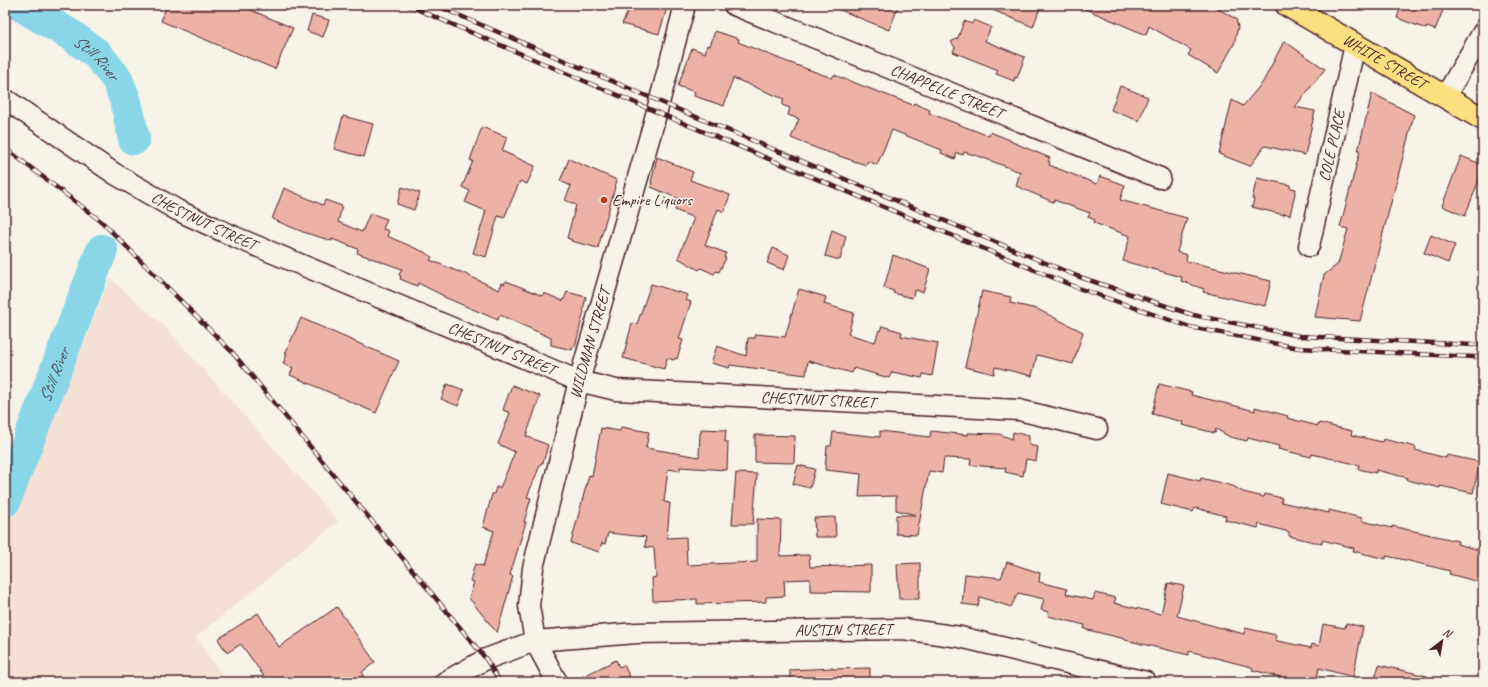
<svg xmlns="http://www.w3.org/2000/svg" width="1488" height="687" font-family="Caveat,sans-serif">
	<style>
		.built { fill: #f4e0d4 }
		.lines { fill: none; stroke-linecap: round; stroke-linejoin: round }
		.river { stroke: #89d6e8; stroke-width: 32 }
		.building { fill: #ecb2a6; stroke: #4a1f2b }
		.minor-casing { stroke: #4a1f2b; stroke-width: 23 }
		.major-casing { stroke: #4a1f2b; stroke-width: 25 }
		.minor { stroke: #f7f3e8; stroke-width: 20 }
		.major { stroke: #fce080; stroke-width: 22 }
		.rail-casing { stroke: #4a1f2b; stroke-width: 4.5 }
		.rail { stroke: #f7f3e8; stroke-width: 3; stroke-dasharray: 9; stroke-linecap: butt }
		.poi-dot { fill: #c8321e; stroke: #f7f3e8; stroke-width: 1.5 }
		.labels { text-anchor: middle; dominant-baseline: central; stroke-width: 3; stroke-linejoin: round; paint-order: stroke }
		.street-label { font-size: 16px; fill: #4a1f2b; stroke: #f7f3e8 }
		.poi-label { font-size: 16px; fill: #4a1f2b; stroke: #f7f3e8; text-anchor: start }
		.water-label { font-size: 17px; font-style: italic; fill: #5a4d5a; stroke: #f7f3e8 }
	</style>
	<rect width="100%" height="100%" fill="#f7f3e8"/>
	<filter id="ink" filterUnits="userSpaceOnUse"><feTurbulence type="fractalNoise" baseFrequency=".025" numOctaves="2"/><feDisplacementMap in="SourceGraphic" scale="8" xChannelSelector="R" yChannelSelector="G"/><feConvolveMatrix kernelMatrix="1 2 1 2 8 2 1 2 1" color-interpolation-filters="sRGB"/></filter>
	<g filter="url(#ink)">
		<path class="built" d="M 110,278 L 167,329 L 338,521 L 196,637 L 226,682 L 5,682 L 5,545 L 8,526 Z"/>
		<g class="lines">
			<g class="river">
				<path id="s1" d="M 20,5 L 69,34 L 96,53 L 117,79 L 126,102 L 134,139"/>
				<path id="s2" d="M 5,501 L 102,250"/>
			</g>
		</g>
		<g class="building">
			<path d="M 167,5 L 239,5 L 293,28 L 275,69 L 161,21 Z"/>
			<path d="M 631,5 L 668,5 L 659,34 L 622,24 Z"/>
			<path d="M 828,5 L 899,5 L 889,30 Z"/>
			<path d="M 981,5 L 1041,5 L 1033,27 Z"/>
			<path d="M 1076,5 L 1211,5 L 1236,19 L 1238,27 L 1234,44 L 1218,73 L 1188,55 L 1191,50 L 1149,26 L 1146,35 Z"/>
			<path d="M 1401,5 L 1445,5 L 1435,30 L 1427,27 L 1426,29 L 1397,18 Z"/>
			<path d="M 312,15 L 329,20 L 323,37 L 307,31 Z"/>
			<path d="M 974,20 L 991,27 L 985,41 L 1025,57 L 1017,78 L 1015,77 L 1014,81 L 996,74 L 998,70 L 996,69 L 953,52 L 955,47 L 951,42 L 958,38 L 964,21 L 972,24 Z"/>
			<path d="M 715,31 L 739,39 L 738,42 L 785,61 L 832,78 L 834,75 L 913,105 L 914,103 L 930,110 L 929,113 L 989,136 L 990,132 L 1010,140 L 1010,141 L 1050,158 L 1048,161 L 1050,162 L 1049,165 L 1097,184 L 1100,176 L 1125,185 L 1120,200 L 1187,218 L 1177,252 L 1187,255 L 1186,261 L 1271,281 L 1265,306 L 1203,292 L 1204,289 L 1181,281 L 1182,277 L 1123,261 L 1130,236 L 1094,223 L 1095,220 L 1088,217 L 1090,213 L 1054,200 L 1053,202 L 1016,186 L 1020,172 L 981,157 L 964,152 L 963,155 L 957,153 L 955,159 L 941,153 L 942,150 L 892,130 L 877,165 L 868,161 L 866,165 L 821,150 L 791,138 L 799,119 L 788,115 L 790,108 L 782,105 L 784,99 L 733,78 L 724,106 L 694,96 L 695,92 L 678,86 L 692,48 L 705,53 L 707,45 L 710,46 Z"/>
			<path d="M 1284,41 L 1325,69 L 1295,107 L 1315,111 L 1305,155 L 1265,146 L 1250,166 L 1219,154 L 1232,100 L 1243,106 L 1263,82 Z"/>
			<path d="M 1120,86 L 1148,97 L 1139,121 L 1111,110 Z"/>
			<path d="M 1372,93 L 1414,115 L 1360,321 L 1315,317 L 1324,275 L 1338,264 L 1348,229 L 1340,227 L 1360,151 L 1358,151 Z"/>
			<path d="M 343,116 L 373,124 L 364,157 L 334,149 Z"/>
			<path d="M 482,127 L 507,137 L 502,151 L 535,166 L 527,184 L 520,181 L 504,218 L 498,216 L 486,257 L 473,253 L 486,211 L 465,202 L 470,191 L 462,187 L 473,161 L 470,160 Z"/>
			<path d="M 1461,156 L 1483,165 L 1483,170 L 1465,216 L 1442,206 Z"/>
			<path d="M 657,157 L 693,172 L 690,180 L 730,195 L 724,212 L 718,209 L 705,245 L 726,253 L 724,257 L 726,258 L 719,272 L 716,271 L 714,274 L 701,268 L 699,270 L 678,258 L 694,218 L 675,210 L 679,199 L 651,187 L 652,183 L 651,183 Z"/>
			<path d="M 569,159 L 617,180 L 598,248 L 571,241 L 572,240 L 567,238 L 576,205 L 565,200 L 571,186 L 560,181 Z"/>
			<path d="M 1257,178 L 1290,185 L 1290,188 L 1296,189 L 1290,215 L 1284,213 L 1284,215 L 1252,207 L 1254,199 L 1252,199 Z"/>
			<path d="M 402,187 L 420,193 L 414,210 L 397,204 Z"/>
			<path d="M 284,188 L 323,205 L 325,200 L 342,206 L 338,222 L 362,232 L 370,213 L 387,219 L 383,229 L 389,231 L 387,236 L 424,252 L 432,257 L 430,260 L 459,272 L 459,271 L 499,290 L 502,283 L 504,284 L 506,281 L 543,296 L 544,293 L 563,301 L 567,292 L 586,297 L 583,310 L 584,311 L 575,347 L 573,346 L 572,350 L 551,345 L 551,338 L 500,315 L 498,320 L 444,297 L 444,296 L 418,283 L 417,286 L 400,279 L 401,276 L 399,275 L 402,269 L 357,253 L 358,249 L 332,239 L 332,241 L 303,232 L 272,219 Z"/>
			<path d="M 832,230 L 846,236 L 840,260 L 825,256 Z"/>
			<path d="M 1431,235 L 1455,245 L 1448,263 L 1424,253 Z"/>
			<path d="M 773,248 L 789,255 L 784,270 L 767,263 Z"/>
			<path d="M 893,255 L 930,269 L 923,292 L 915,290 L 912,298 L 893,293 L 894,291 L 884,288 Z"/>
			<path d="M 651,284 L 688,295 L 686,300 L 691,302 L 679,339 L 683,340 L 677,359 L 675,358 L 674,360 L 667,358 L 664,369 L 623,358 L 632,323 L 637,324 Z"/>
			<path d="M 799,289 L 826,297 L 824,304 L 854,313 L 848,334 L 875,342 L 879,330 L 880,331 L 882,326 L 902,332 L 901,336 L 938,343 L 932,376 L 923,374 L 922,378 L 892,372 L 889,378 L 854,368 L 852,373 L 808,361 L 806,375 L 730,365 L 729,368 L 711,363 L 717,346 L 746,356 L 748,338 L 755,338 L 756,334 L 785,337 Z"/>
			<path d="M 982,291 L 1011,297 L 1010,303 L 1037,309 L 1083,332 L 1073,364 L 1037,355 L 1032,376 L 995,367 L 994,374 L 965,367 Z"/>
			<path d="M 301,318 L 399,361 L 376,413 L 290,375 L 293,368 L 283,364 L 287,354 L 285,354 Z"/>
			<path d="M 447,384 L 464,390 L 458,406 L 441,399 Z"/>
			<path d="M 1159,384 L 1192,392 L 1191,395 L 1236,406 L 1255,411 L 1255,407 L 1288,416 L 1287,418 L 1318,426 L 1319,423 L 1352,431 L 1351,435 L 1382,442 L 1383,439 L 1416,447 L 1415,450 L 1446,458 L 1447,455 L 1480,462 L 1473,493 L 1440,486 L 1440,488 L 1407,480 L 1408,478 L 1376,470 L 1376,473 L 1358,469 L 1359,465 L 1312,454 L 1311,457 L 1278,449 L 1279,446 L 1248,438 L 1247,441 L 1230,437 L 1216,429 L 1215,433 L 1182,425 L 1183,422 L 1152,414 Z"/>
			<path d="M 512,385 L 540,396 L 526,436 L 548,445 L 543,463 L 541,463 L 527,497 L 531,498 L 524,522 L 526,522 L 510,575 L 513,576 L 497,633 L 469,598 L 474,582 L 470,581 L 475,564 L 483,566 L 494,531 L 483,527 L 492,494 L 494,494 L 496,487 L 500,488 L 515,452 L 498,444 L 510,413 L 503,410 Z"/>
			<path d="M 621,427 L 649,432 L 646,448 L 699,457 L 700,433 L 701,433 L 701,429 L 726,430 L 725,442 L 728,442 L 727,470 L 680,467 L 680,471 L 668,469 L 664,502 L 670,503 L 667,538 L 686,537 L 687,565 L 757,562 L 757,519 L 781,520 L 780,556 L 809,555 L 810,567 L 871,565 L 871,592 L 810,591 L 810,579 L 784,580 L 785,596 L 766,597 L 766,602 L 697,604 L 697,599 L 653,601 L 652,578 L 656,577 L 654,548 L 645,547 L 646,537 L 608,533 L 605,544 L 602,543 L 599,552 L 571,543 L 589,475 L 592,476 L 601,428 L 620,431 Z"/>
			<path d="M 880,431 L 930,437 L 931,431 L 968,435 L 968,433 L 999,434 L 1012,439 L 1013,432 L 1029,436 L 1029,445 L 1038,447 L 1036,461 L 1026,459 L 1023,476 L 1005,472 L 1006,468 L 970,465 L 971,459 L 944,458 L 942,473 L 929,471 L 917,535 L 896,534 L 896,515 L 916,515 L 896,510 L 896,496 L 859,497 L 861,474 L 825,470 L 827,446 L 831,446 L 833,432 L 880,437 Z"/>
			<path d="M 755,435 L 795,436 L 794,463 L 755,462 Z"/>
			<path d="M 798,465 L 815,469 L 810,488 L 793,484 Z"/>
			<path d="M 736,473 L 757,474 L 753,524 L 732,524 Z"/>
			<path d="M 1168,473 L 1200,481 L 1201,478 L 1233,486 L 1243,492 L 1264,497 L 1265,494 L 1282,498 L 1281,502 L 1329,513 L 1329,510 L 1362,518 L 1362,521 L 1392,528 L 1392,526 L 1458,541 L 1457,544 L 1483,551 L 1483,583 L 1449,574 L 1450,571 L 1405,560 L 1386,556 L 1386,559 L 1353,551 L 1354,548 L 1322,540 L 1322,544 L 1289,536 L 1289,532 L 1259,524 L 1258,528 L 1225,520 L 1226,516 L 1207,511 L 1195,508 L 1193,512 L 1161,504 Z"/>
			<path d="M 835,517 L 836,537 L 815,537 L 814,518 Z"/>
			<path d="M 1007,562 L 1040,573 L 1039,582 L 1067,589 L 1066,594 L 1093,600 L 1095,593 L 1116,598 L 1114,603 L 1161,614 L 1168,583 L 1184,586 L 1177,616 L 1244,634 L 1245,628 L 1276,635 L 1275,640 L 1278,641 L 1311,648 L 1312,644 L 1319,646 L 1323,624 L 1345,628 L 1346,623 L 1363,627 L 1353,677 L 1319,668 L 1316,682 L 1292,682 L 1292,680 L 1252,670 L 1253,668 L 1251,667 L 1189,651 L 1189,655 L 1125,640 L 1125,639 L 1084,629 L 1085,625 L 1048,616 L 1049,612 L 1041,610 L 1044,599 L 1018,593 L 1011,607 L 980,597 L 978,606 L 962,604 L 965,574 L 1001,578 Z"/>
			<path d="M 920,563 L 920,594 L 919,594 L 919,599 L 899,599 L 897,564 Z"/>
			<path d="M 337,607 L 375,662 L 362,672 L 364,675 L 354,682 L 268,682 L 241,644 L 227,653 L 218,639 L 258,613 L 279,647 Z"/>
			<path d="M 616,660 L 619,667 L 624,665 L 632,682 L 572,682 Z"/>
			<path d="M 1379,665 L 1427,676 L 1426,682 L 1374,682 Z"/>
			<path d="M 833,668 L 833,669 L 870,668 L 870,682 L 790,682 L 790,670 Z"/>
		</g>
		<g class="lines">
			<g class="minor-casing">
				<g id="minor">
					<path id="s3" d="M 734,5 L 1160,178"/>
					<path d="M 1445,97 L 1483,32"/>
					<path id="s4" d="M 5,99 L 115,174 L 177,210 L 235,237 L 579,381 L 616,390 L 1019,410 L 1097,429"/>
					<path id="s5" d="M 1309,246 L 1355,45"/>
					<path id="s6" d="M 445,682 L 486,659 L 535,641 L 637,633 L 903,629 L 960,637 L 1146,682"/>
					<path id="s7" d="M 557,682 L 535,641 L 529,606 L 533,568 L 579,381 L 654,122 L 685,5"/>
				</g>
			</g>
			<g class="major-casing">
				<g id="major">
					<path id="s8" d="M 1287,5 L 1483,119"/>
				</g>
			</g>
			<use href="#minor" class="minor"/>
			<use href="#major" class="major"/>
			<g class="rail-casing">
				<g id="rail">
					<path d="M 407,5 L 666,116 L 1078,288 L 1190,327 L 1299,348 L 1474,357 L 1483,356"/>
					<path d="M 435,5 L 670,106 L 1077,276 L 1193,315 L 1300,336 L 1473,345 L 1483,344"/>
					<path d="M 5,148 L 102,222 L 232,352 L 486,659 L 500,682"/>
				</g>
			</g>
			<use href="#rail" class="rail"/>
		</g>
	</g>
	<circle class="poi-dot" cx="604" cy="200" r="4"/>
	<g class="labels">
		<g class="street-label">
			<text stroke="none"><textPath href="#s8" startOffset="113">WHITE STREET</textPath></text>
			<text stroke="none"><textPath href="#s3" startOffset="230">CHAPPELLE STREET</textPath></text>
			<text stroke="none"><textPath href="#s5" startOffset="103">COLE PLACE</textPath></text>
			<text stroke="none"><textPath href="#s4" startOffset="234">CHESTNUT STREET</textPath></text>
			<text stroke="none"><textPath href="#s7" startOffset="352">WILDMAN STREET</textPath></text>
			<text stroke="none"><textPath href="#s4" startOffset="558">CHESTNUT STREET</textPath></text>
			<text stroke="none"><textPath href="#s4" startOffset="882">CHESTNUT STREET</textPath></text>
			<text stroke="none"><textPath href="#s6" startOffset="408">AUSTIN STREET</textPath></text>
		</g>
		<g class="poi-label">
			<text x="612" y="200">Empire Liquors</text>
		</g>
		<g class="water-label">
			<text stroke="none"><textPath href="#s1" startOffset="93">Still River</textPath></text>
			<text stroke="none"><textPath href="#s2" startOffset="135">Still River</textPath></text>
		</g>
	</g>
	<rect width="1488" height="687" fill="none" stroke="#f7f3e8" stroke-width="20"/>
	<rect x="10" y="10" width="1468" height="667" fill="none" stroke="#4a1f2b" stroke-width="1.5" filter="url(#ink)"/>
	<g transform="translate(1442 641) rotate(31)" stroke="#f7f3e8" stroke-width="3" paint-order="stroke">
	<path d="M0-3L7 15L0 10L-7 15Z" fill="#4a1f2b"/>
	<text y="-6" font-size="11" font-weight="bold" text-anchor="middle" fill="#4a1f2b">N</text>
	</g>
</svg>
